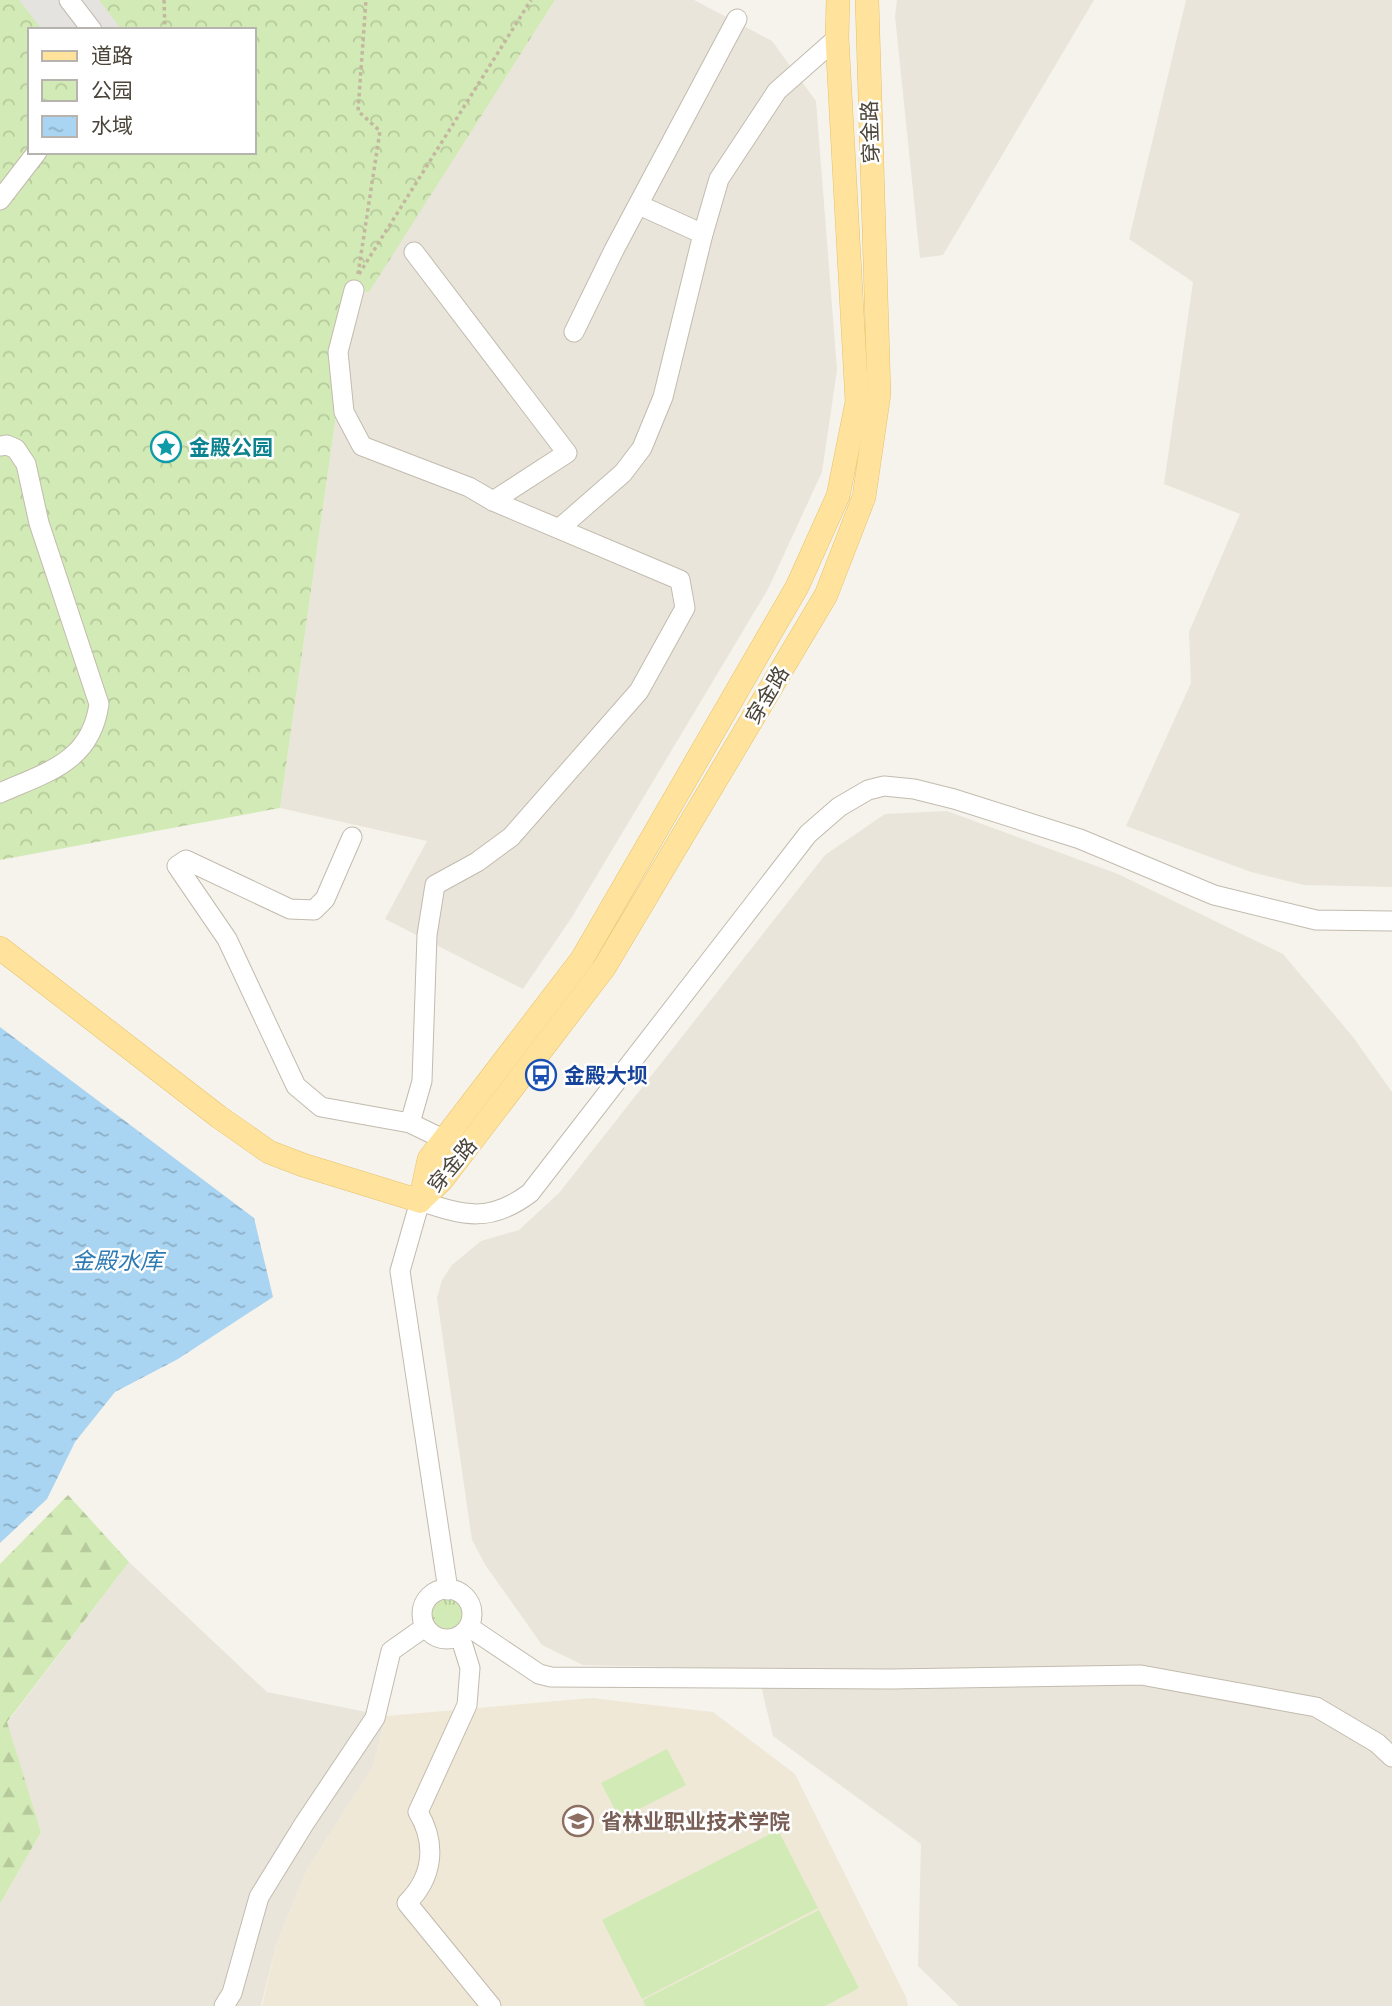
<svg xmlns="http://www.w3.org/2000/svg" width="1392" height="2006" font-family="'PT Sans Narrow','Noto Sans SC',sans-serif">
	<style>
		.residential { fill: #eae5da }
		.education { fill: #efe8d6 }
		.grass { fill: url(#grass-tufts) }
		.forest { fill: url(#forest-firs) }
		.park { fill: url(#park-crowns); fill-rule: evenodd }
		.garden { fill: #d2eab5 }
		.parking { fill: #e5e3e0 }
		.water { fill: url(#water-ripples) }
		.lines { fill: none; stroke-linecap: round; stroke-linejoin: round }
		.minor-casing { stroke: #c2bbae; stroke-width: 21 }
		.major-casing { stroke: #e6c16a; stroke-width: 24 }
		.path { stroke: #c4b79f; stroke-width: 3.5; stroke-dasharray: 3.5 3.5; stroke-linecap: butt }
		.minor { stroke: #fff; stroke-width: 19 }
		.major { stroke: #ffe39c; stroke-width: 23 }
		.labels { text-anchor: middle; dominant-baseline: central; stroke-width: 5; stroke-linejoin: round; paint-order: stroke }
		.street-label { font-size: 21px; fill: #4b4439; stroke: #fff }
		.culture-label { font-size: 21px; font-weight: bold; fill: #0d838f; stroke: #fff; text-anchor: start }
		.transit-label { font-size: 21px; font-weight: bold; fill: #164399; stroke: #fff; text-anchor: start }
		.education-label { font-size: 21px; font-weight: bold; fill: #785e54; stroke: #fff; text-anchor: start }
		.water-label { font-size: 23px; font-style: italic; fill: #2e7ab2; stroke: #fff }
	</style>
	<defs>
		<pattern id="grass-tufts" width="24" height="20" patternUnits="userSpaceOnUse" patternTransform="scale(1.75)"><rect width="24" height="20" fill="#d2eab5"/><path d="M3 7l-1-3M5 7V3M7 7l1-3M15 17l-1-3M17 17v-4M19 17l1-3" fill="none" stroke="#b6ca9c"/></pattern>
		<pattern id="forest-firs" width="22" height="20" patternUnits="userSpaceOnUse" patternTransform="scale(1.75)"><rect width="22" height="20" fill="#d2eab5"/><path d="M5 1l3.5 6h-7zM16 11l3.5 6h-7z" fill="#b6ca9c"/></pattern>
		<pattern id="park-crowns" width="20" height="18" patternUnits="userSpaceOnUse" patternTransform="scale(1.75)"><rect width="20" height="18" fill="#d2eab5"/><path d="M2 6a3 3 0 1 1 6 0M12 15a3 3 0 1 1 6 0" fill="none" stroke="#b6ca9c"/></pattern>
		<pattern id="water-ripples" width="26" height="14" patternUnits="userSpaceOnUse" patternTransform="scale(1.75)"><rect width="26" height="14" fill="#a9d4f2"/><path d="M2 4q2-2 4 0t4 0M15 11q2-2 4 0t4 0" fill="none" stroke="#8caec5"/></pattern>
	</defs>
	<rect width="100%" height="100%" fill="#f6f3ec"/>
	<g class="residential">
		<path d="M 555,0 L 694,0 L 772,41 L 816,101 L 837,370 L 822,472 L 768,589 L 572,917 L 523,989 L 385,919 L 427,841 L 280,808 L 354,290 L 369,291 Z"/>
		<path d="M 897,0 L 1094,0 L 943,255 L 920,258 L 895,16 Z"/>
		<path d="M 1186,0 L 1392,0 L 1392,887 L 1304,885 L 1251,872 L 1126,826 L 1191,683 L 1189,632 L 1240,514 L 1164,484 L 1193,282 L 1129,239 Z"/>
		<path d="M 947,811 L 1118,874 L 1283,954 L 1353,1037 L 1392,1092 L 1392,2006 L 959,2006 L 918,1966 L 921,1844 L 773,1736 L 757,1669 L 583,1665 L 542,1645 L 486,1566 L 472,1540 L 437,1298 L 442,1280 L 452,1265 L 481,1241 L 519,1230 L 559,1193 L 825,855 L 885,814 Z"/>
		<path d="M 129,1562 L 267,1692 L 386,1716 L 373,1767 L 308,1868 L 276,1946 L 261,2006 L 0,2006 L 0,1904 L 41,1832 L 7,1723 Z"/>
	</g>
	<path class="education" d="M 592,1698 L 713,1712 L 795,1774 L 906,1997 L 908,2006 L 262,2006 L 276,1946 L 308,1868 L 373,1767 L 386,1716 Z"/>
	<circle class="grass" cx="448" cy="1613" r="17"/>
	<path class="forest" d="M 68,1495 L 129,1562 L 7,1722 L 41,1832 L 0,1904 L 0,1564 Z"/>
	<path class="park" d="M 0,0 L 555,0 L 369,292 L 354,290 L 280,808 L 0,860 ZM 30,30 L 254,30 L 254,152 L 30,152 Z"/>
	<g class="garden">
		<path d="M 667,1749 L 686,1785 L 620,1819 L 601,1783 Z"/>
		<path d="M 778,1830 L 818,1908 L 642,1999 L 602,1920 Z"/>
		<path d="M 819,1910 L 859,1988 L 825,2006 L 645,2006 L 643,2000 Z"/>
	</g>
	<path class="parking" d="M 19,0 L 99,0 L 122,30 L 37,30 L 40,27 Z"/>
	<path class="water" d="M 0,1027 L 254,1218 L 273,1297 L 178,1359 L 115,1392 L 75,1442 L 47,1499 L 0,1543 Z"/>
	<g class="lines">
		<g class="minor-casing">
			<g id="minor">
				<path d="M 69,0 L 92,30"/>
				<path d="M 0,200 L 37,152"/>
				<path d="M 639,205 L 703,234"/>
				<path d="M 414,252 L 567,453 L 493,501"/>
				<path d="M 354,290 L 338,352 L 344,412 L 362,446 L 469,487 L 493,501 L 680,580 L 685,608 L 639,691 L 511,837 L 477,862 L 435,885 L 427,935 L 422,1081 L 410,1123 L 445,1140"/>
				<path d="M 574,332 L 614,250 L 737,19"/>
				<path d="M 0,446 L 7,445 L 16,449 L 26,464 L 39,523 L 99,704 C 91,762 47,772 0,793"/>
				<path d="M 560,528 L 623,473 L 642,448 L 663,397 L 703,234 L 719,179 L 777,91 L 837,38"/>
				<path d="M 352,837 L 325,899 L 314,910 L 290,909 L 186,860 L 177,866 L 227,939 L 296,1086 L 321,1107 L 410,1123"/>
				<circle cx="447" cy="1614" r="25"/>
				<path d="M 448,1590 L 400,1271 L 420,1201 C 465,1216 490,1223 530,1193 L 808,834 L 839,807 L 868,790 L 884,786 L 914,789 L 954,799 L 1080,839 L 1214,895 L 1316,920 L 1392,921"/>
				<path d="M 469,1627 L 539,1674 L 551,1677 L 891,1679 L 1141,1675 L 1316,1707 L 1377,1743 L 1392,1757"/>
				<path d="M 460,1636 L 470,1668 L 467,1705 L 418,1812 C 437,1844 433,1877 407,1903 L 491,2006"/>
				<path d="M 224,2006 L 232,1993 L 259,1897 L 304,1824 L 375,1718 L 391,1651 L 425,1627"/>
			</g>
		</g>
		<g class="major-casing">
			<g id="major">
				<path d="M 0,948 L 219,1117 L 269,1152 L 303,1165 L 420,1201"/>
				<path d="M 420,1201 L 442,1180 L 604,968 L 826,595 L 864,497 L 879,394 L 867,0"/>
				<path d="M 420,1201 L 429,1159 L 582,959 L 797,587 L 838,496 L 857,402 L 837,38 L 838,0"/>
			</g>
		</g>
		<g class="path">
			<path d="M 164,0 L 165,30"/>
			<path d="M 358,274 L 380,131 L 358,111 L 366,0"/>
			<path d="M 359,274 L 531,0"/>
		</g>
		<use href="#minor" class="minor"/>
		<use href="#major" class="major"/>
	</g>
	<defs>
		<g id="sight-ring" transform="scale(1.575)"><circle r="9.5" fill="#fff" stroke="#0f9aa8" stroke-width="1.5"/><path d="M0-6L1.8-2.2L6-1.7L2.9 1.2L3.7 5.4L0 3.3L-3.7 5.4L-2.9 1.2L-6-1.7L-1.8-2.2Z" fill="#0f9aa8"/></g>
		<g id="bus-ring" transform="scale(1.575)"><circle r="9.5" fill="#fff" stroke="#1a4fb4" stroke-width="1.5"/><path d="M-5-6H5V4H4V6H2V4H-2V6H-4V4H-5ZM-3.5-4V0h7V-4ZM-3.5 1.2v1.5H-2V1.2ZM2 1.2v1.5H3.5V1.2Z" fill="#1a4fb4"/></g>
		<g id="university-ring" transform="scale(1.575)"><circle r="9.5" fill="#fff" stroke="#8d6e63" stroke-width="1.5"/><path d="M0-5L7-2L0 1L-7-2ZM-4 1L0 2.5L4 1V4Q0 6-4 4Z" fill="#8d6e63"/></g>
	</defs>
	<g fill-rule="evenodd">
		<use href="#sight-ring" x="166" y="447"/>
		<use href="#bus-ring" x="541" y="1075"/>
		<use href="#university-ring" x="578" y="1821"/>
	</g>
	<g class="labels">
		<g class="street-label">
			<text transform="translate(870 132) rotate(-92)">穿金路</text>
			<text transform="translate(767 695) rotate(-59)">穿金路</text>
			<text transform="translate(452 1165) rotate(-50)">穿金路</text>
		</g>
		<g class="culture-label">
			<text x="189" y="447">金殿公园</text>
		</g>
		<g class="transit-label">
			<text x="564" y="1075">金殿大坝</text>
		</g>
		<g class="education-label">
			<text x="601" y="1821">省林业职业技术学院</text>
		</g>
		<g class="water-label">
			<text x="117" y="1260">金殿水库</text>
		</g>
	</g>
	<rect x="28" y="28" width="228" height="126" fill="#ffffff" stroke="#b7b4b0" stroke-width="2"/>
	<rect x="42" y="51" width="35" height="10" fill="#ffe39c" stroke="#b7b4b0" stroke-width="2"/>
	<text x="91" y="63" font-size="21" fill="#4b4439">道路</text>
	<rect x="42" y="80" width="35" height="21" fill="url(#park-crowns)" stroke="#b7b4b0" stroke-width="2"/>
	<text x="91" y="98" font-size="21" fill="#4b4439">公园</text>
	<rect x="42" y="116" width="35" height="21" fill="url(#water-ripples)" stroke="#b7b4b0" stroke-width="2"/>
	<text x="91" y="133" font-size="21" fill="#4b4439">水域</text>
</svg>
